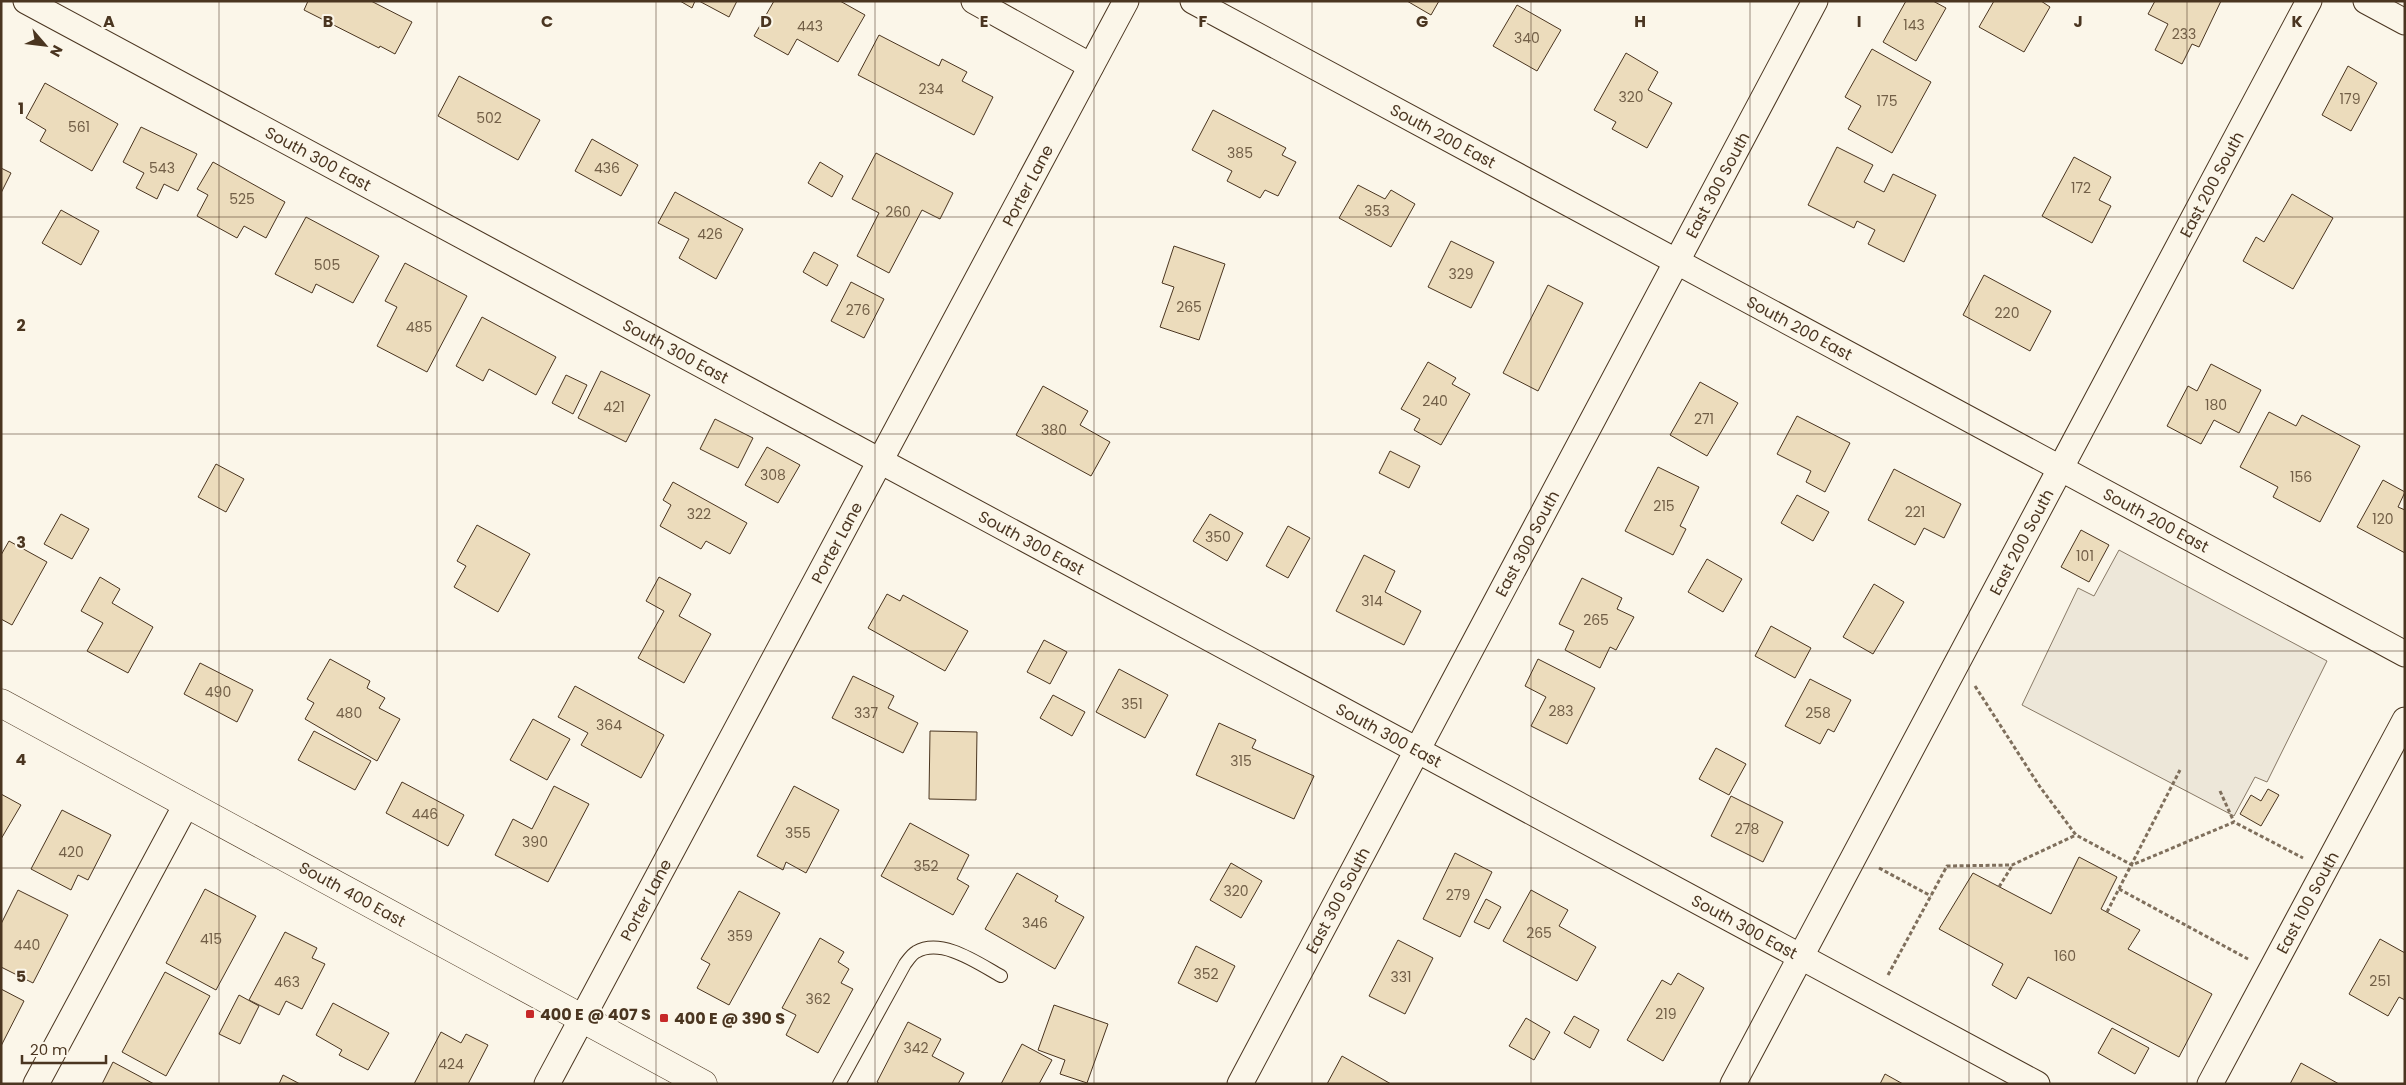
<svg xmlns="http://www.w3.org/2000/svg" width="2406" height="1085" font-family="Poppins,sans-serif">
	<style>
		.parking { fill: #ede7d9; stroke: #887966 }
		.building { fill: #ecdcbc; stroke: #4a3520 }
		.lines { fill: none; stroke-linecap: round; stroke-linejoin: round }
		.service-casing { stroke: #4a3520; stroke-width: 14 }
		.minor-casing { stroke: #4a3520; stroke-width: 27 }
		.tertiary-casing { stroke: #4a3520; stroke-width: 29 }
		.path { stroke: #7f6f5c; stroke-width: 3; stroke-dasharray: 4 2.5; stroke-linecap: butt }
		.service { stroke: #fbf6e9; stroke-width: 12 }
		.minor { stroke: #fbf6e9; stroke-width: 25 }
		.tertiary { stroke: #fbf6e9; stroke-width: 28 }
		.grid { fill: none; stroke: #4a3520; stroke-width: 1; stroke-opacity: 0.55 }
		.poi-dot { fill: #c62828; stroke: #fbf6e9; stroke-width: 2 }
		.labels { text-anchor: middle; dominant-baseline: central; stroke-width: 4; stroke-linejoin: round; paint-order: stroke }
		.number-label { font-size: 14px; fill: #725f47 }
		.street-label { font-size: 16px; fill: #4a3520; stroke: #fbf6e9 }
		.poi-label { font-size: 16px; font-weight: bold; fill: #4a3520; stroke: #fbf6e9; text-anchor: start }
		.grid-label { font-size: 16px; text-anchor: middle; font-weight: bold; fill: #4a3520; stroke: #fbf6e9; stroke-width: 4; stroke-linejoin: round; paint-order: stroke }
	</style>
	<rect width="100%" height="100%" fill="#fbf6e9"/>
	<path class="parking" d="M 2119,550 L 2327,661 L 2267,782 L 2255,777 L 2234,816 L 2022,705 L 2078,588 L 2094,596 Z"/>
	<g class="building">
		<path d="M 308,1 L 371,1 L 412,22 L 395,54 L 380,46 L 379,48 L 304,10 Z"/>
		<path d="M 680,1 L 695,1 L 692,8 Z"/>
		<path d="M 699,1 L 737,1 L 729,17 Z"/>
		<path d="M 774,1 L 840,1 L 865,15 L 838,62 L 797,39 L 788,55 L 754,36 Z"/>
		<path d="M 1407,1 L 1439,1 L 1431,15 Z"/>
		<path d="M 1906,1 L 1933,1 L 1946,8 L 1916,61 L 1883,42 Z"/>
		<path d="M 1994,1 L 2041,1 L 2050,7 L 2024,52 L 1979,27 Z"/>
		<path d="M 2155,1 L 2221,1 L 2199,47 L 2192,44 L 2182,64 L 2155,50 L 2168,24 L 2148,14 Z"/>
		<path d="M 1517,5 L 1561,30 L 1537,71 L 1493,46 Z"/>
		<path d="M 879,35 L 939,66 L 942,59 L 967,72 L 962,81 L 993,97 L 974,135 L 858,75 Z"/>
		<path d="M 1872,49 L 1931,82 L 1892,153 L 1848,129 L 1861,106 L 1845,97 Z"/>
		<path d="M 1626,53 L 1658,72 L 1648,90 L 1672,103 L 1647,148 L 1612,129 L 1616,122 L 1594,110 Z"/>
		<path d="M 2348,66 L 2377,83 L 2351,131 L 2322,115 Z"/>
		<path d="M 459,76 L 540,120 L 518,160 L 438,116 Z"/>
		<path d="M 45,83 L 118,124 L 92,171 L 40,141 L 46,130 L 26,118 Z"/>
		<path d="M 1213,110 L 1286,148 L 1282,155 L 1296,162 L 1278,196 L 1265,190 L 1260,198 L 1227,181 L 1232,171 L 1192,150 Z"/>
		<path d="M 141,127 L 197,154 L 178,191 L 164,184 L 157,199 L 136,188 L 144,173 L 123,162 Z"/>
		<path d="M 592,139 L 638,165 L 621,196 L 575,171 Z"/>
		<path d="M 1837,147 L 1873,165 L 1864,182 L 1884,192 L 1893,174 L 1936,195 L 1904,262 L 1868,244 L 1875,230 L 1857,221 L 1854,228 L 1808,205 Z"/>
		<path d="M 876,153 L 953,193 L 940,219 L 922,210 L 889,273 L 857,256 L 879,213 L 852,199 Z"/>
		<path d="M 2074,157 L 2111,177 L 2099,200 L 2111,206 L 2092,243 L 2042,216 Z"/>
		<path d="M 213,162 L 285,202 L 266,238 L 244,226 L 237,238 L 197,216 L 208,195 L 197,189 Z"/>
		<path d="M 820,162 L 843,176 L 832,197 L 808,183 Z"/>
		<path d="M 1,168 L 11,173 L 1,193 Z"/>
		<path d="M 1358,185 L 1385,199 L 1391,190 L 1415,204 L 1391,247 L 1339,218 Z"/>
		<path d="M 675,192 L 743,229 L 716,279 L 679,258 L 689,239 L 658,223 Z"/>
		<path d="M 2292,194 L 2333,218 L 2293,289 L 2243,261 L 2256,237 L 2264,242 Z"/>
		<path d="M 61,210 L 99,231 L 81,265 L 42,243 Z"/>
		<path d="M 306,217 L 379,256 L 353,303 L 316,284 L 312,293 L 275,274 Z"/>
		<path d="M 1451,241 L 1494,262 L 1471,308 L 1428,287 Z"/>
		<path d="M 1174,246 L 1225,264 L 1199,340 L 1160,327 L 1174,287 L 1162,283 Z"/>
		<path d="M 814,252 L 838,265 L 827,286 L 803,272 Z"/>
		<path d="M 405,263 L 467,296 L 427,372 L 377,346 L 397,307 L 385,301 Z"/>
		<path d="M 1984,275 L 2051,311 L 2030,351 L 1963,315 Z"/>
		<path d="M 851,282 L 884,299 L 864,338 L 831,321 Z"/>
		<path d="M 1548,285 L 1583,303 L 1538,391 L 1503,373 Z"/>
		<path d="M 482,317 L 556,357 L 536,395 L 489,369 L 483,381 L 456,366 Z"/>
		<path d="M 1428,362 L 1456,378 L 1452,384 L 1470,394 L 1441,445 L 1414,430 L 1420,419 L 1401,409 Z"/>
		<path d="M 2211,364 L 2261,390 L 2239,433 L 2214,420 L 2201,444 L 2167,426 L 2188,386 L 2197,391 Z"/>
		<path d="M 601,371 L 650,395 L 626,442 L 578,418 Z"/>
		<path d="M 566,375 L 587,385 L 573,414 L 552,403 Z"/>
		<path d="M 1700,382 L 1738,403 L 1707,456 L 1670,435 Z"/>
		<path d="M 1043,386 L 1088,411 L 1080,425 L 1110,442 L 1091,476 L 1016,435 Z"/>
		<path d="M 2269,412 L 2296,426 L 2302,415 L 2360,446 L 2320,522 L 2273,497 L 2278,487 L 2240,467 Z"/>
		<path d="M 1797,416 L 1850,443 L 1825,492 L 1806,482 L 1811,471 L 1777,454 Z"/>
		<path d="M 715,419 L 753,438 L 738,468 L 700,449 Z"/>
		<path d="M 767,447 L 800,465 L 778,503 L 745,485 Z"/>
		<path d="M 1390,451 L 1420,466 L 1409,488 L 1379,473 Z"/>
		<path d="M 216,464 L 244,479 L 226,512 L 198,497 Z"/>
		<path d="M 1658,467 L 1699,487 L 1680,526 L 1686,529 L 1673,555 L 1625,531 Z"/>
		<path d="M 1894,469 L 1961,504 L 1944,538 L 1924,528 L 1915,545 L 1868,520 Z"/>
		<path d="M 2383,480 L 2405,492 L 2398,507 L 2405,510 L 2405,553 L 2357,527 Z"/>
		<path d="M 673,482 L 747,523 L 730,554 L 706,541 L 701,549 L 660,526 L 671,505 L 663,500 Z"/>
		<path d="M 1797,495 L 1829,512 L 1813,541 L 1781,523 Z"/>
		<path d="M 61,514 L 89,529 L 72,559 L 44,544 Z"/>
		<path d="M 1210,514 L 1243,533 L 1227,561 L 1193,541 Z"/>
		<path d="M 477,525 L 530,554 L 498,612 L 454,587 L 466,566 L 457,561 Z"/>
		<path d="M 1288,526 L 1310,538 L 1288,578 L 1266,566 Z"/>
		<path d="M 2081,530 L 2109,545 L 2089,582 L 2061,567 Z"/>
		<path d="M 9,541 L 47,562 L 12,625 L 1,619 L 1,555 Z"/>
		<path d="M 1364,555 L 1395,571 L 1385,592 L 1421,611 L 1404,645 L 1336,611 Z"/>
		<path d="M 1707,559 L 1742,579 L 1723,612 L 1688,592 Z"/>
		<path d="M 100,577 L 120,589 L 112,603 L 153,627 L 128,673 L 87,651 L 103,623 L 81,611 Z"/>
		<path d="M 659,577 L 691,594 L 679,616 L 711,634 L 684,683 L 638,658 L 664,611 L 646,601 Z"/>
		<path d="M 1582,578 L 1622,598 L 1617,609 L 1634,617 L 1616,650 L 1610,647 L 1600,668 L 1565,650 L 1574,631 L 1559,624 Z"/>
		<path d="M 1874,584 L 1904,602 L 1873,654 L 1843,637 Z"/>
		<path d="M 887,594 L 900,601 L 903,595 L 968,631 L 945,671 L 868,628 Z"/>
		<path d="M 1771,626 L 1811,648 L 1795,678 L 1755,656 Z"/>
		<path d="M 1044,640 L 1067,652 L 1050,684 L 1027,672 Z"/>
		<path d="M 330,659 L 370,681 L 367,688 L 385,698 L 379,708 L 400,719 L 377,761 L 305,719 L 314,703 L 307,699 Z"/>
		<path d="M 1538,659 L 1595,688 L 1567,744 L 1531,726 L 1546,697 L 1525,686 Z"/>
		<path d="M 200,663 L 253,690 L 237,722 L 184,694 Z"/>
		<path d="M 1119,669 L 1168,695 L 1145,738 L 1096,712 Z"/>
		<path d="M 853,676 L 894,696 L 888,708 L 918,723 L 903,753 L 832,718 Z"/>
		<path d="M 1810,679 L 1851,700 L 1834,732 L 1828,729 L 1820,744 L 1785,726 Z"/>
		<path d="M 575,686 L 664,735 L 641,778 L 581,745 L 588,733 L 558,717 Z"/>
		<path d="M 1053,695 L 1085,712 L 1072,736 L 1040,718 Z"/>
		<path d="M 533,719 L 570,739 L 547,780 L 510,760 Z"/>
		<path d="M 1219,723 L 1256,740 L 1252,748 L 1314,776 L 1294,819 L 1196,775 Z"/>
		<path d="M 314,731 L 371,761 L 355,790 L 298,760 Z"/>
		<path d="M 930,731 L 977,732 L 976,800 L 929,799 Z"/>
		<path d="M 1716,748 L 1746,764 L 1729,795 L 1699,779 Z"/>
		<path d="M 402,782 L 464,815 L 448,846 L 386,813 Z"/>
		<path d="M 554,786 L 589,804 L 548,882 L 495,855 L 513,819 L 532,829 Z"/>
		<path d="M 794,786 L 839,810 L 806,873 L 786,862 L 783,870 L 757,856 Z"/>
		<path d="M 2268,789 L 2279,795 L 2261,826 L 2240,814 L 2251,795 L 2261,801 Z"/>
		<path d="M 1,794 L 21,805 L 1,839 Z"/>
		<path d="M 1731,796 L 1783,822 L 1763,862 L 1711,836 Z"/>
		<path d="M 62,810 L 111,835 L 88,880 L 78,875 L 71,890 L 31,869 Z"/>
		<path d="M 910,823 L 969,855 L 957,879 L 969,886 L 953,915 L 881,876 Z"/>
		<path d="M 1455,853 L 1492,872 L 1460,937 L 1423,919 Z"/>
		<path d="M 2079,857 L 2117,877 L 2101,909 L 2140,930 L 2128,949 L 2212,994 L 2179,1057 L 2028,977 L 2016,999 L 1992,985 L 2003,964 L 1939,929 L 1973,873 L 2051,914 Z"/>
		<path d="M 1231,863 L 1262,881 L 1241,918 L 1210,900 Z"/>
		<path d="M 1017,873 L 1058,896 L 1055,901 L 1084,917 L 1055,969 L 985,929 Z"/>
		<path d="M 205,889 L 256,916 L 216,990 L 166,963 Z"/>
		<path d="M 18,890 L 68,915 L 33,983 L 1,967 L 1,924 Z"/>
		<path d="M 1531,890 L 1568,910 L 1559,926 L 1596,947 L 1577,981 L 1503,941 Z"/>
		<path d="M 739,891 L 780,913 L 729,1005 L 697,988 L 710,964 L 701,959 Z"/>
		<path d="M 1486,899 L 1501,907 L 1489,929 L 1474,922 Z"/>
		<path d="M 285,932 L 317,948 L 312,958 L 325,964 L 302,1009 L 286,1001 L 279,1015 L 249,1000 Z"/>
		<path d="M 820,938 L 844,952 L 838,962 L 849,969 L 841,983 L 853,989 L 818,1053 L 786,1035 L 796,1015 L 782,1008 Z"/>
		<path d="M 2380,939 L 2405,953 L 2405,1000 L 2399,997 L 2388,1016 L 2349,994 Z"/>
		<path d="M 1398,940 L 1433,958 L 1405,1014 L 1369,996 Z"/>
		<path d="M 1196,946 L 1235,966 L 1217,1002 L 1178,983 Z"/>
		<path d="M 165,972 L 210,996 L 166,1076 L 122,1052 Z"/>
		<path d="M 1678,973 L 1704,988 L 1663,1061 L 1627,1040 L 1662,980 L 1671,985 Z"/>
		<path d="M 1,989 L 24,1001 L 1,1046 Z"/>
		<path d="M 239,995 L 259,1006 L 240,1044 L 219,1034 Z"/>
		<path d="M 333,1003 L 389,1033 L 368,1070 L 339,1055 L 342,1050 L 316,1035 Z"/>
		<path d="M 1054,1005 L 1108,1024 L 1087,1083 L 1060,1074 L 1065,1060 L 1038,1050 Z"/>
		<path d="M 1574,1016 L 1599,1030 L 1590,1048 L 1564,1033 Z"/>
		<path d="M 1526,1018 L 1550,1032 L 1534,1060 L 1509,1046 Z"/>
		<path d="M 908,1022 L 941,1039 L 932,1056 L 964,1073 L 958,1084 L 880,1084 L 877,1082 Z"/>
		<path d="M 2112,1028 L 2149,1048 L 2135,1074 L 2098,1053 Z"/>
		<path d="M 441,1032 L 461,1043 L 466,1034 L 488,1045 L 468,1084 L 414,1084 Z"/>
		<path d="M 1022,1044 L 1052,1060 L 1039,1084 L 1001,1084 Z"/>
		<path d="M 1342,1056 L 1391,1084 L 1327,1084 Z"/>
		<path d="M 113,1062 L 154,1084 L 102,1084 Z"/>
		<path d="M 2301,1063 L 2339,1084 L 2290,1084 Z"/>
		<path d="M 1885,1074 L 1903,1084 L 1880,1084 Z"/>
		<path d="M 283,1075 L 300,1084 L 279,1084 Z"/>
	</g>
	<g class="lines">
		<g class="service-casing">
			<path id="service" d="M 839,1084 L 905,964 C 908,960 912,954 916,952 C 942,937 979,964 1001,976"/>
		</g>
		<g class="minor-casing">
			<g id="minor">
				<path id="s1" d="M 26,1 L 2037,1084"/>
				<path d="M 974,1 L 1091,66"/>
				<path id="s2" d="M 1193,1 L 2405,654"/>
				<path d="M 2366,1 L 2405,22"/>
				<path d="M 36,1084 L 187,803"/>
				<path id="s3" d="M 547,1084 L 1126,1"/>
				<path id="s4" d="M 1240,1084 L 1815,1"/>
				<path id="s5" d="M 1733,1084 L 2309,1"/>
				<path id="s6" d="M 2210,1084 L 2405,720"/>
			</g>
		</g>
		<g class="tertiary-casing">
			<g id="tertiary">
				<path id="s7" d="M 1,703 L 703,1084"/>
			</g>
		</g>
		<g class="path">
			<path d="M 1975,686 L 2040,787 L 2076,835 L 2132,865 L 2234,822 L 2303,858"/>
			<path d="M 2220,791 L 2234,822"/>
			<path d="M 1879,868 L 1931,896"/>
			<path d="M 1999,887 L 2012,866"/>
			<path d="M 2119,889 L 2248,959"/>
			<path d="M 2107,912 L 2180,770"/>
			<path d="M 1888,975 L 1947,866 L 2012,865 L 2076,835"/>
		</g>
		<use href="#service" class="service"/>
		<use href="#minor" class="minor"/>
		<use href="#tertiary" class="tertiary"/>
	</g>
	<path class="grid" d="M 219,1 L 219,1084M 437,1 L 437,1084M 656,1 L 656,1084M 875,1 L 875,1084M 1094,1 L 1094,1084M 1312,1 L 1312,1084M 1531,1 L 1531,1084M 1750,1 L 1750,1084M 1969,1 L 1969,1084M 2187,1 L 2187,1084M 1,217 L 2405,217M 1,434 L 2405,434M 1,651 L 2405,651M 1,868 L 2405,868"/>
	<g class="poi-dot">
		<rect x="525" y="1009" width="10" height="10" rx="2.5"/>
		<rect x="659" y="1013" width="10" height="10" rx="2.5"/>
	</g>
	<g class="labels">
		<g class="number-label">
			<text x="1914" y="25">143</text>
			<text x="810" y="26">443</text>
			<text x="2184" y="34">233</text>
			<text x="1527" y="38">340</text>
			<text x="931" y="89">234</text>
			<text x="1631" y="97">320</text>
			<text x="2350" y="99">179</text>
			<text x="1887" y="101">175</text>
			<text x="489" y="118">502</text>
			<text x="79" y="127">561</text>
			<text x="1240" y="153">385</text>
			<text x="162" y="168">543</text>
			<text x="607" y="168">436</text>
			<text x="2081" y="188">172</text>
			<text x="242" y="199">525</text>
			<text x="1377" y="211">353</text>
			<text x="898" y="212">260</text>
			<text x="710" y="234">426</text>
			<text x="327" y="265">505</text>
			<text x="1461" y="274">329</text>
			<text x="1189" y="307">265</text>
			<text x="858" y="310">276</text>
			<text x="2007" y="313">220</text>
			<text x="419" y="327">485</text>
			<text x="1435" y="401">240</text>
			<text x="2216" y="405">180</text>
			<text x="614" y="407">421</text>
			<text x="1704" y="419">271</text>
			<text x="1054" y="430">380</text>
			<text x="773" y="475">308</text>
			<text x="2301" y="477">156</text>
			<text x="1664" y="506">215</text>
			<text x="1915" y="512">221</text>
			<text x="699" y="514">322</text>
			<text x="2383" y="519">120</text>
			<text x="1218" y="537">350</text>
			<text x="2085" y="556">101</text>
			<text x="1372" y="601">314</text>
			<text x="1596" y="620">265</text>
			<text x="218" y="692">490</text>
			<text x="1132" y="704">351</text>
			<text x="1561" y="711">283</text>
			<text x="349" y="713">480</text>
			<text x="866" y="713">337</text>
			<text x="1818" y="713">258</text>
			<text x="609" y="725">364</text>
			<text x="1241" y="761">315</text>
			<text x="425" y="814">446</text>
			<text x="1747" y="829">278</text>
			<text x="798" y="833">355</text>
			<text x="535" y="842">390</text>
			<text x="71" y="852">420</text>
			<text x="926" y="866">352</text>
			<text x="1236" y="891">320</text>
			<text x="1458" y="895">279</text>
			<text x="1035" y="923">346</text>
			<text x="1539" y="933">265</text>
			<text x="740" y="936">359</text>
			<text x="211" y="939">415</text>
			<text x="27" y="945">440</text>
			<text x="2065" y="956">160</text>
			<text x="1206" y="974">352</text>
			<text x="1401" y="977">331</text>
			<text x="2380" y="981">251</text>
			<text x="287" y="982">463</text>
			<text x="818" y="999">362</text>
			<text x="1666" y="1014">219</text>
			<text x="916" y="1048">342</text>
			<text x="451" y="1064">424</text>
		</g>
		<g class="street-label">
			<text stroke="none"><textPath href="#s2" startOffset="284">South 200 East</textPath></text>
			<text stroke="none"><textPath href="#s1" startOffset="332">South 300 East</textPath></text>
			<text stroke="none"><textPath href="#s3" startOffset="1019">Porter Lane</textPath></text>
			<text stroke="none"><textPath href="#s4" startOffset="1018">East 300 South</textPath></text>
			<text stroke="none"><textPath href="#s5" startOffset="1019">East 200 South</textPath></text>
			<text stroke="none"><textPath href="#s2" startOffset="689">South 200 East</textPath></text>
			<text stroke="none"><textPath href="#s1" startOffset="738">South 300 East</textPath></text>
			<text stroke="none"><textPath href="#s2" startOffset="1094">South 200 East</textPath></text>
			<text stroke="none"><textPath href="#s3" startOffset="614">Porter Lane</textPath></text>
			<text stroke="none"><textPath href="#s1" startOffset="1142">South 300 East</textPath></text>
			<text stroke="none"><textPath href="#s5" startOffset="614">East 200 South</textPath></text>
			<text stroke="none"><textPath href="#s4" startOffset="612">East 300 South</textPath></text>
			<text stroke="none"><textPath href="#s1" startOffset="1548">South 300 East</textPath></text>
			<text stroke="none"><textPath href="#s7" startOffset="400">South 400 East</textPath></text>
			<text stroke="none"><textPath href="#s3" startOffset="209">Porter Lane</textPath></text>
			<text stroke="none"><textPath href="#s4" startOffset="208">East 300 South</textPath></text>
			<text stroke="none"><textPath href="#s6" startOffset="206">East 100 South</textPath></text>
			<text stroke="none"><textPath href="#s1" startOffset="1952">South 300 East</textPath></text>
		</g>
		<g class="poi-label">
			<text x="540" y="1014">400 E @ 407 S</text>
			<text x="674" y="1018">400 E @ 390 S</text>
		</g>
	</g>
	<g class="grid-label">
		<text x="109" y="27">A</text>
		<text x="328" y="27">B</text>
		<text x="547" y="27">C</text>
		<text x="766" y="27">D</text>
		<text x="984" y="27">E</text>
		<text x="1203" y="27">F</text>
		<text x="1422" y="27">G</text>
		<text x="1640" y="27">H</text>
		<text x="1859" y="27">I</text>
		<text x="2078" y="27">J</text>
		<text x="2297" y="27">K</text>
		<text x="21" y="114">1</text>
		<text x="21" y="331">2</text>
		<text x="21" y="548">3</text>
		<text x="21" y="765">4</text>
		<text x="21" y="982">5</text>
	</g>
	<rect width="2406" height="1085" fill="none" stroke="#4a3520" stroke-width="5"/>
	<g transform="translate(45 45) rotate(118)" stroke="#fbf6e9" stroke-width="4" paint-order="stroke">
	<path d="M0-4L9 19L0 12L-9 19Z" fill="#4a3520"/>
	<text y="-8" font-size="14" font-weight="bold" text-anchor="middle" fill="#4a3520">N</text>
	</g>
	<path d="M22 1055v8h84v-8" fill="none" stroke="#4a3520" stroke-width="2.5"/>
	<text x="30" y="1055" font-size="15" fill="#4a3520" stroke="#fbf6e9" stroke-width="4" paint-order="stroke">20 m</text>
</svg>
